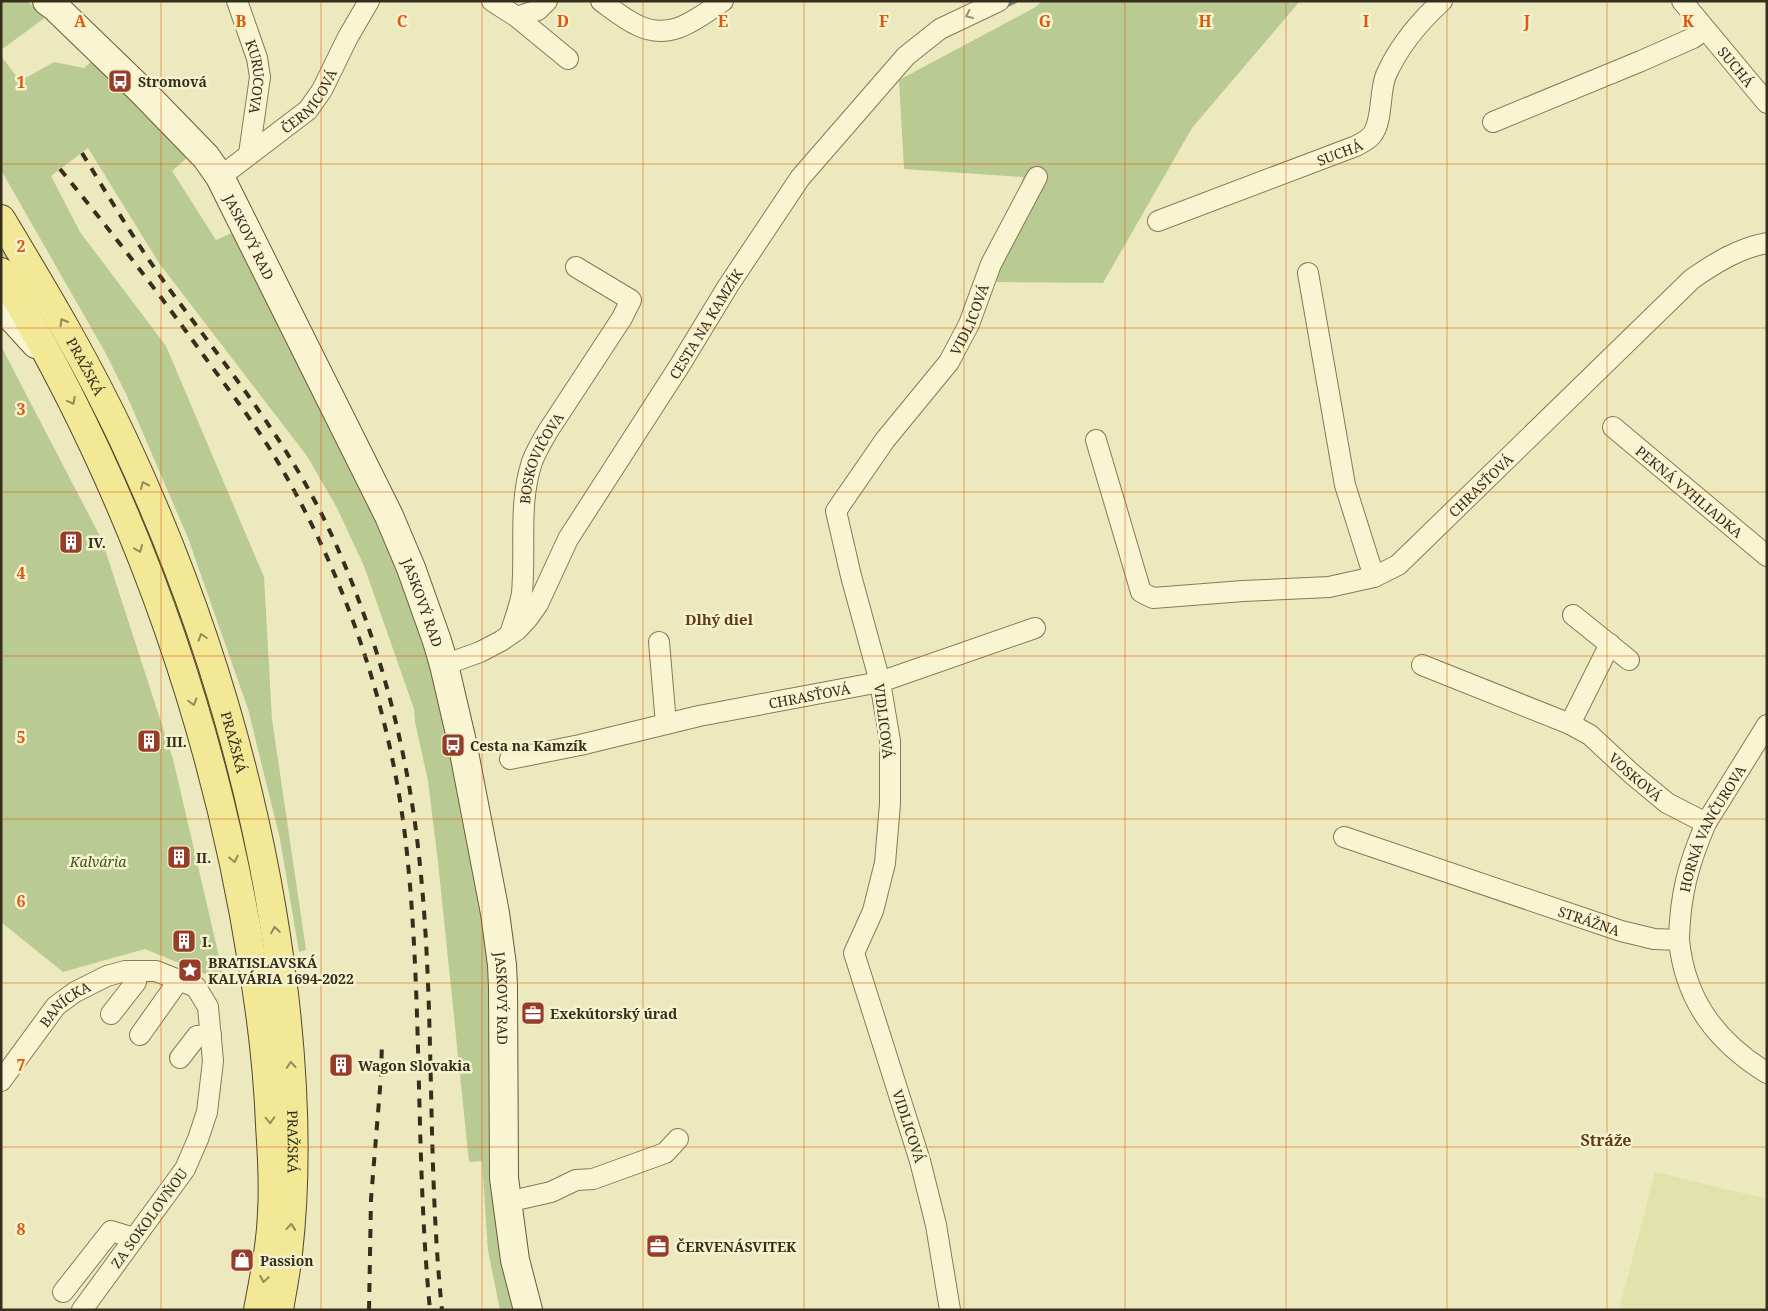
<svg xmlns="http://www.w3.org/2000/svg" width="1768" height="1311" font-family="'Noto Serif',serif">
	<style>
		.farmland { fill: #e1e3ac }
		.green { fill: #b9cb93 }
		.lines { fill: none; stroke-linecap: round; stroke-linejoin: round }
		.stream { stroke: #6a8d8b; stroke-width: 5 }
		.street-casing { stroke: #867a57; stroke-width: 22 }
		.secondary-casing { stroke: #685b3b; stroke-width: 30 }
		.primary-casing { stroke: #53472c; stroke-width: 30 }
		.street { stroke: #f9f5d2; stroke-width: 20 }
		.secondary { stroke: #f9f5d2; stroke-width: 28 }
		.primary { stroke: #f2e896; stroke-width: 28 }
		.rail { stroke: #352e1c; stroke-width: 4; stroke-dasharray: 9 9; stroke-linecap: butt }
		.oneway { stroke: #979277 }
		.oneway2 { stroke: #948b59 }
		.grid { fill: none; stroke: #df570d; stroke-width: 1; stroke-opacity: 0.55 }
		.labels { text-anchor: middle; dominant-baseline: central; stroke-width: 5; stroke-linejoin: round; paint-order: stroke }
		.street-label { font-size: 14px; fill: #352e1c; stroke: #f5f2ce }
		.poi-label { font-size: 14px; font-weight: bold; fill: #352e1c; stroke: #f5f2ce; text-anchor: start }
		.park-label { font-size: 14px; font-style: italic; fill: #3c5223; stroke: #f5f2ce }
		.neighbourhood-label { font-size: 15px; font-weight: bold; fill: #62391b; stroke: #f5f2ce }
		.quarter-label { font-size: 16px; font-weight: bold; fill: #62391b; stroke: #f5f2ce }
		.grid-label { font-size: 16px; text-anchor: middle; font-weight: bold; fill: #df570d; stroke: #f5f2ce; stroke-width: 5; stroke-linejoin: round; paint-order: stroke }
	</style>
	<rect width="100%" height="100%" fill="#ede9bf"/>
	<path class="farmland" d="M 1655,1172 L 1767,1199 L 1767,1310 L 1619,1310 Z"/>
	<g class="green">
		<path d="M 1,1 L 27,1 L 46,17 L 1,50 Z"/>
		<path d="M 1042,1 L 1300,1 L 1192,128 L 1103,283 L 992,282 L 1023,177 L 904,169 L 899,80 L 1034,8 Z"/>
		<path d="M 1,56 L 20,81 L 54,62 L 84,68 L 96,57 L 188,157 L 172,171 L 216,240 L 236,231 L 387,539 L 431,663 L 485,912 L 517,1310 L 500,1310 L 488,1251 L 482,1161 L 469,1162 L 438,862 L 428,781 L 415,722 L 414,709 L 364,566 L 337,508 L 307,456 L 159,263 L 88,148 L 51,176 L 80,232 L 166,346 L 264,577 L 272,719 L 306,950 L 299,952 L 280,839 L 248,709 L 188,538 L 127,396 L 105,352 L 1,170 Z"/>
		<path d="M 1,239 L 111,438 L 157,543 L 220,725 L 266,942 L 280,1060 L 235,819 L 53,342 L 1,254 Z"/>
		<path d="M 1,346 L 102,540 L 173,759 L 225,982 L 145,949 L 63,972 L 1,922 Z"/>
	</g>
	<g class="lines">
		<path class="stream" d="M 1002,7 L 1015,1"/>
		<g class="street-casing">
			<g id="street">
				<path id="s1" d="M 237,1 L 257,58 L 260,77 L 249,154"/>
				<path d="M 492,1 L 517,17"/>
				<path d="M 547,1 L 538,10 L 517,17 L 568,59"/>
				<path d="M 601,1 C 612,9 624,19 637,25 C 670,42 697,19 723,1"/>
				<path id="s2" d="M 1682,1 L 1767,103"/>
				<path d="M 1493,122 L 1641,61 L 1693,38 L 1704,30"/>
				<path id="s3" d="M 220,177 L 308,110 L 322,90 L 348,37 L 369,1"/>
				<path id="s4" d="M 1158,221 L 1356,146 C 1362,143 1368,140 1372,135 C 1383,121 1379,92 1386,75 C 1399,46 1419,22 1442,1"/>
				<path d="M 1308,273 L 1345,485 L 1374,577"/>
				<path id="s5" d="M 1613,427 L 1767,556"/>
				<path id="s6" d="M 1096,440 L 1141,592 L 1153,598 L 1243,591 L 1329,587 L 1374,577 L 1398,565 L 1692,279 C 1715,263 1739,248 1767,243"/>
				<path d="M 1573,615 L 1629,660"/>
				<path id="s7" d="M 510,634 C 514,621 520,606 522,593 C 526,549 518,504 532,462 C 536,451 542,441 548,431 L 622,318 L 631,300 L 576,267"/>
				<path d="M 659,642 L 666,724"/>
				<path id="s8" d="M 444,665 L 480,652 L 501,641 L 517,630 L 528,618 L 538,604 L 568,539 L 680,365 L 728,286 L 800,178 L 906,56 L 940,29 L 999,1"/>
				<path id="s9" d="M 1422,665 L 1570,724 L 1590,735 L 1632,774 L 1667,803 L 1706,823"/>
				<path d="M 1570,724 L 1610,644"/>
				<path id="s10" d="M 510,759 L 580,745 L 699,716 L 880,682 L 1035,628"/>
				<path id="s11" d="M 1344,837 L 1621,931 L 1654,939 L 1679,940 C 1685,1001 1717,1042 1767,1073"/>
				<path id="s12" d="M 1679,940 C 1680,895 1688,865 1706,823 L 1767,725"/>
				<path d="M 111,1014 L 136,982 L 136,971"/>
				<path d="M 140,1035 L 179,980"/>
				<path d="M 180,1058 L 197,1036 L 211,1035"/>
				<path id="s13" d="M 1,1081 L 56,1006 L 75,992 L 107,976 L 125,971 L 156,971 L 196,987 L 208,1007 L 213,1061 L 207,1112 L 198,1139 L 185,1169 L 82,1310"/>
				<path d="M 507,1202 L 551,1192 L 576,1180 L 593,1179 L 665,1153 L 678,1139"/>
				<path d="M 63,1292 L 111,1231 L 134,1238"/>
				<path id="s14" d="M 950,1310 L 936,1225 L 920,1161 L 854,953 L 873,911 L 885,863 L 890,804 L 890,741 L 880,682 L 851,576 L 836,511 L 885,440 L 949,362 L 969,324 L 991,264 L 1037,177"/>
			</g>
		</g>
		<g class="secondary-casing">
			<g id="secondary">
				<path id="s15" d="M 47,1 L 54,6 L 142,91 L 206,157 L 220,177 L 389,516 L 411,568 L 437,641 L 444,665 L 462,742 L 495,913 L 502,965 L 503,987 L 504,1178 L 515,1260 L 528,1310"/>
				<path d="M 1,306 L 36,344"/>
			</g>
		</g>
		<g class="primary-casing">
			<g id="primary">
				<path id="s16" d="M 1,219 C 45,292 88,364 124,441 C 206,616 261,802 284,994 C 294,1080 298,1166 288,1253 C 286,1272 282,1291 279,1310"/>
				<path d="M 1,272 C 130,487 214,720 253,967 C 262,1020 268,1072 270,1125 C 272,1154 274,1183 272,1212 C 271,1245 264,1278 258,1310"/>
			</g>
		</g>
		<use href="#street" class="street"/>
		<use href="#secondary" class="secondary"/>
		<use href="#primary" class="primary"/>
		<g class="rail">
			<path d="M 82,153 C 110,199 138,246 170,290 C 222,361 277,428 318,507 C 370,609 405,733 418,847 C 436,1001 426,1156 442,1310"/>
			<path d="M 60,169 C 110,230 158,292 204,356 C 231,393 259,429 282,469 C 348,583 391,713 406,844 C 423,999 415,1155 430,1310"/>
			<path d="M 369,1310 L 371,1199 L 381,1076 L 382,1041"/>
		</g>
	</g>
	<defs><path id="oneway-chevron" d="M-2-3.5L2.5 0L-2 3.5" fill="none" stroke-width="1.6" stroke-linecap="round" stroke-linejoin="round" transform="scale(1.25)"/></defs>
	<use class="oneway" href="#oneway-chevron" transform="translate(969 15) rotate(155)"/>
	<g class="oneway2">
		<use href="#oneway-chevron" transform="translate(63 322) rotate(-120)"/>
		<use href="#oneway-chevron" transform="translate(72 401) rotate(62)"/>
		<use href="#oneway-chevron" transform="translate(144 485) rotate(-114)"/>
		<use href="#oneway-chevron" transform="translate(139 549) rotate(68)"/>
		<use href="#oneway-chevron" transform="translate(202 637) rotate(-108)"/>
		<use href="#oneway-chevron" transform="translate(193 702) rotate(74)"/>
		<use href="#oneway-chevron" transform="translate(234 859) rotate(78)"/>
		<use href="#oneway-chevron" transform="translate(275 930) rotate(-99)"/>
		<use href="#oneway-chevron" transform="translate(291 1065) rotate(-94)"/>
		<use href="#oneway-chevron" transform="translate(270 1120) rotate(88)"/>
		<use href="#oneway-chevron" transform="translate(291 1227) rotate(-85)"/>
		<use href="#oneway-chevron" transform="translate(264 1279) rotate(99)"/>
	</g>
	<path class="grid" d="M 161,1 L 161,1310M 321,1 L 321,1310M 482,1 L 482,1310M 643,1 L 643,1310M 804,1 L 804,1310M 964,1 L 964,1310M 1125,1 L 1125,1310M 1286,1 L 1286,1310M 1447,1 L 1447,1310M 1607,1 L 1607,1310M 1,164 L 1767,164M 1,328 L 1767,328M 1,492 L 1767,492M 1,656 L 1767,656M 1,819 L 1767,819M 1,983 L 1767,983M 1,1147 L 1767,1147"/>
	<defs>
		<g id="bus-square" transform="scale(1.25)"><rect x="-9" y="-9" width="18" height="18" rx="4" fill="#953d28" stroke="#f5f2ce"/><path d="M-5-6H5V4H4V6H2V4H-2V6H-4V4H-5ZM-3.5-4V0h7V-4ZM-3.5 1.2v1.5H-2V1.2ZM2 1.2v1.5H3.5V1.2Z" fill="#fff"/></g>
		<g id="building-square" transform="scale(1.25)"><rect x="-9" y="-9" width="18" height="18" rx="4" fill="#953d28" stroke="#f5f2ce"/><path d="M-4-6H4V6H1V3H-1V6H-4ZM-2.5-4.3h1.7v1.8h-1.7ZM.8-4.3h1.7v1.8H.8ZM-2.5-1h1.7V.8h-1.7ZM.8-1h1.7V.8H.8Z" fill="#fff"/></g>
		<g id="sight-square" transform="scale(1.25)"><rect x="-9" y="-9" width="18" height="18" rx="4" fill="#953d28" stroke="#f5f2ce"/><path d="M0-6L1.8-2.2L6-1.7L2.9 1.2L3.7 5.4L0 3.3L-3.7 5.4L-2.9 1.2L-6-1.7L-1.8-2.2Z" fill="#fff"/></g>
		<g id="office-square" transform="scale(1.25)"><rect x="-9" y="-9" width="18" height="18" rx="4" fill="#953d28" stroke="#f5f2ce"/><path d="M-6-3h4V-5.5h4V-3h4V5H-6ZM-1-4.5V-3h2v-1.5ZM-6 0V1H6V0Z" fill="#fff"/></g>
		<g id="shop-square" transform="scale(1.25)"><rect x="-9" y="-9" width="18" height="18" rx="4" fill="#953d28" stroke="#f5f2ce"/><path d="M-5-2.5h2.3a2.7 3.5 0 0 1 5.4 0H5L5.5 6h-11ZM-1.5-2.5h3a1.5 2.3 0 0 0-3 0Z" fill="#fff"/></g>
	</defs>
	<g fill-rule="evenodd">
		<use href="#bus-square" x="120" y="81"/>
		<use href="#building-square" x="71" y="542"/>
		<use href="#building-square" x="149" y="741"/>
		<use href="#bus-square" x="453" y="745"/>
		<use href="#building-square" x="179" y="857"/>
		<use href="#building-square" x="184" y="941"/>
		<use href="#sight-square" x="190" y="970"/>
		<use href="#office-square" x="533" y="1013"/>
		<use href="#building-square" x="341" y="1065"/>
		<use href="#office-square" x="658" y="1246"/>
		<use href="#shop-square" x="242" y="1260"/>
	</g>
	<g class="labels">
		<g class="street-label">
			<text stroke="none"><textPath href="#s2" startOffset="85">SUCHÁ</textPath></text>
			<text stroke="none"><textPath href="#s1" startOffset="79">KURUCOVA</textPath></text>
			<text stroke="none"><textPath href="#s3" startOffset="118">ČERNICOVÁ</textPath></text>
			<text stroke="none"><textPath href="#s4" startOffset="194">SUCHÁ</textPath></text>
			<text stroke="none"><textPath href="#s15" startOffset="314">JASKOVÝ RAD</textPath></text>
			<text stroke="none"><textPath href="#s14" startOffset="1059">VIDLICOVÁ</textPath></text>
			<text stroke="none"><textPath href="#s8" startOffset="442">CESTA NA KAMZÍK</textPath></text>
			<text stroke="none"><textPath href="#s16" startOffset="170">PRAŽSKÁ</textPath></text>
			<text stroke="none"><textPath href="#s7" startOffset="181">BOSKOVIČOVA</textPath></text>
			<text stroke="none"><textPath href="#s6" startOffset="536">CHRASŤOVÁ</textPath></text>
			<text stroke="none"><textPath href="#s5" startOffset="100">PEKNÁ VYHLIADKA</textPath></text>
			<text stroke="none"><textPath href="#s15" startOffset="719">JASKOVÝ RAD</textPath></text>
			<text stroke="none"><textPath href="#s10" startOffset="306">CHRASŤOVÁ</textPath></text>
			<text transform="translate(884 721) rotate(83)">VIDLICOVÁ</text>
			<text stroke="none"><textPath href="#s16" startOffset="575">PRAŽSKÁ</textPath></text>
			<text stroke="none"><textPath href="#s9" startOffset="244">VOSKOVÁ</textPath></text>
			<text stroke="none"><textPath href="#s12" startOffset="118">HORNÁ VANČUROVA</textPath></text>
			<text stroke="none"><textPath href="#s11" startOffset="259">STRÁŽNA</textPath></text>
			<text stroke="none"><textPath href="#s15" startOffset="1124">JASKOVÝ RAD</textPath></text>
			<text stroke="none"><textPath href="#s13" startOffset="101">BANÍCKA</textPath></text>
			<text transform="translate(909 1126) rotate(72)">VIDLICOVÁ</text>
			<text stroke="none"><textPath href="#s16" startOffset="980">PRAŽSKÁ</textPath></text>
			<text transform="translate(149 1218) rotate(-54)">ZA SOKOLOVŇOU</text>
		</g>
		<g class="poi-label">
			<text x="138" y="81">Stromová</text>
			<text x="88" y="542">IV.</text>
			<text x="166" y="741">III.</text>
			<text x="470" y="745">Cesta na Kamzík</text>
			<text x="196" y="857">II.</text>
			<text x="202" y="941">I.</text>
			<text x="208" y="962">BRATISLAVSKÁ<tspan x="208" dy="16">KALVÁRIA 1694-2022</tspan></text>
			<text x="550" y="1013">Exekútorský úrad</text>
			<text x="358" y="1065">Wagon Slovakia</text>
			<text x="676" y="1246">ČERVENÁSVITEK</text>
			<text x="260" y="1260">Passion</text>
		</g>
		<g class="park-label">
			<text x="98" y="861">Kalvária</text>
		</g>
		<g class="neighbourhood-label">
			<text x="719" y="619">Dlhý diel</text>
		</g>
		<g class="quarter-label">
			<text x="1606" y="1140">Stráže</text>
		</g>
	</g>
	<g class="grid-label">
		<text x="80" y="27">A</text>
		<text x="241" y="27">B</text>
		<text x="402" y="27">C</text>
		<text x="563" y="27">D</text>
		<text x="723" y="27">E</text>
		<text x="884" y="27">F</text>
		<text x="1045" y="27">G</text>
		<text x="1205" y="27">H</text>
		<text x="1366" y="27">I</text>
		<text x="1527" y="27">J</text>
		<text x="1688" y="27">K</text>
		<text x="21" y="88">1</text>
		<text x="21" y="252">2</text>
		<text x="21" y="415">3</text>
		<text x="21" y="579">4</text>
		<text x="21" y="743">5</text>
		<text x="21" y="907">6</text>
		<text x="21" y="1071">7</text>
		<text x="21" y="1235">8</text>
	</g>
	<rect width="1768" height="1311" fill="none" stroke="#352e1c" stroke-width="5"/>
</svg>
